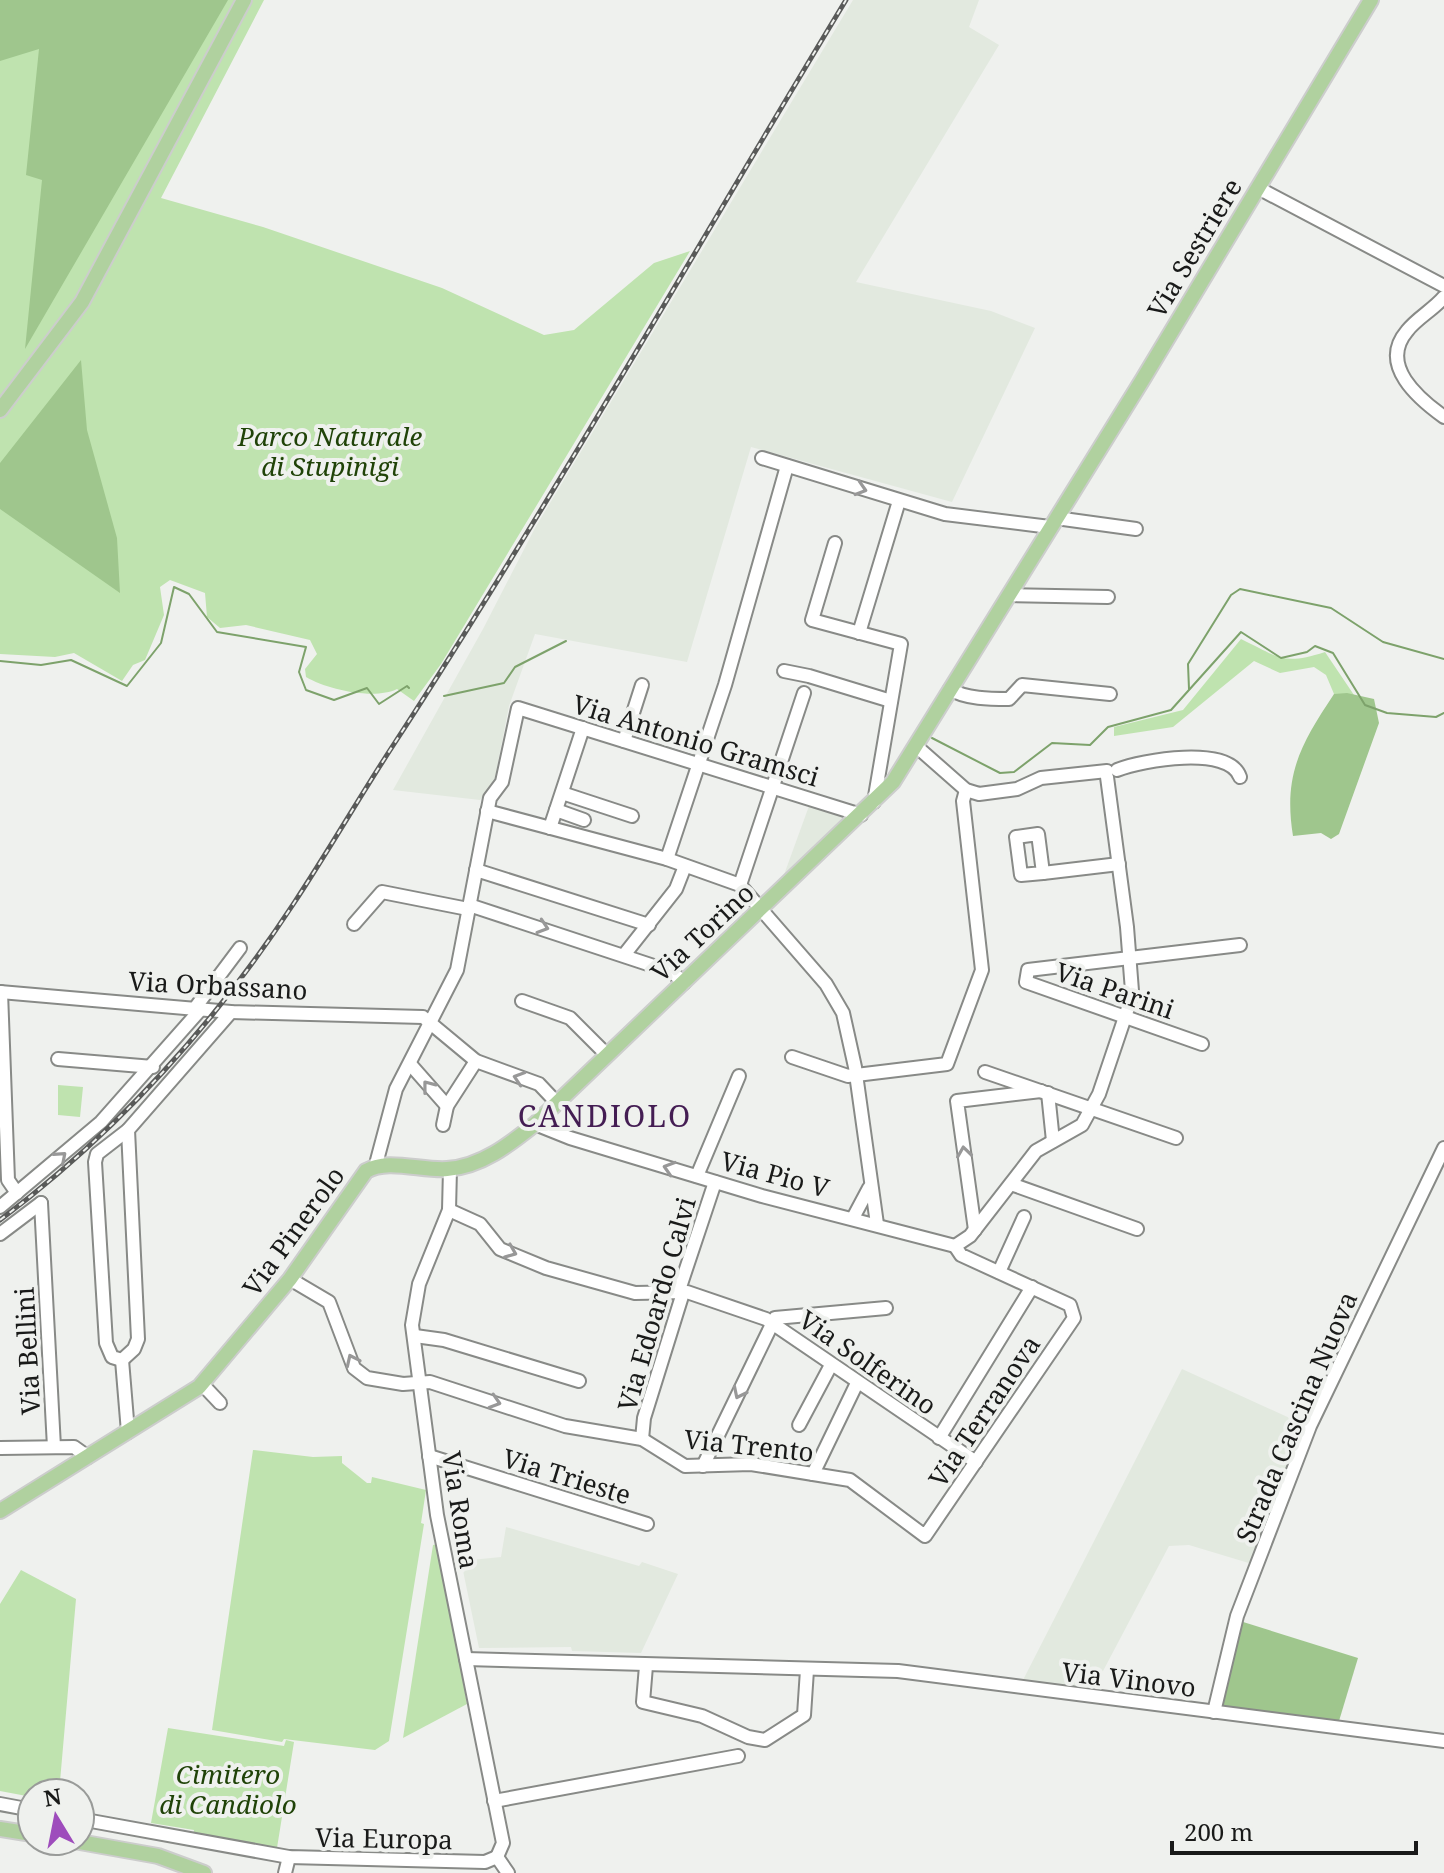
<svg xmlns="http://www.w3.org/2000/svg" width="1444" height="1873" font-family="'Noto Serif',serif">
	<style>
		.built { fill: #e2e9df }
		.green { fill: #bfe3af }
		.forest { fill: #9fc68d }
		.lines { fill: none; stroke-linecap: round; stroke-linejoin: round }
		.stream { stroke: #7da26b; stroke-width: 2 }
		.minor-casing { stroke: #888a87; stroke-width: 16 }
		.major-casing { stroke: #cccdcc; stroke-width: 18 }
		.minor { stroke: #fff; stroke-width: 12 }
		.major { stroke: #b0d19f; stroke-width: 14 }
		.rail-casing { stroke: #595a59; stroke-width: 5 }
		.rail { stroke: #eff1ee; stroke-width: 2; stroke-dasharray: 6; stroke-linecap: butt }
		.oneway { stroke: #989898 }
		.labels { text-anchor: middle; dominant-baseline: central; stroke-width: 8; stroke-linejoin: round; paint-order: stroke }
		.street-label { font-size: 26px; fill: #191a19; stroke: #eff1ee }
		.park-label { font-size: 26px; font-style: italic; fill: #204308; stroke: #eff1ee }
		.quarter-label { font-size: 30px; letter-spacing: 2px; fill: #441d53; stroke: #eff1ee }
	</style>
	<rect width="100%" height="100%" fill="#eff1ee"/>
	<g class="built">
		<path d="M 853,0 L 979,0 L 969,27 L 999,45 L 856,282 L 991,311 L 1035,328 L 952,502 L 751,447 L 687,662 L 535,634 L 509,706 L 494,783 L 480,800 L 393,790 L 483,629 L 535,528 Z"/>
		<path d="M 809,806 L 849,818 L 781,883 Z"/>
		<path d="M 1182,1369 L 1305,1425 L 1252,1564 L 1189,1545 L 1169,1546 L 1093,1690 L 1022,1682 Z"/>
		<path d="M 506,1527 L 639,1566 L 642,1562 L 678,1574 L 641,1653 L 572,1651 L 571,1647 L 479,1648 L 461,1561 L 501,1557 Z"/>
	</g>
	<g class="green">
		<path d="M 0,0 L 264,0 L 161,198 L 263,227 L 442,288 L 544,335 L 574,330 L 654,263 L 690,251 L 441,664 L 414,701 L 397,689 C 375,700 328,690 306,677 L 305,669 L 317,654 L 310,640 L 246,625 L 220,628 L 207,617 L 205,593 L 170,580 L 160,587 L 164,615 L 145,660 L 133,665 L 122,681 L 74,653 L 55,657 L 0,654 Z"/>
		<path d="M 1241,639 C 1279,657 1282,666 1325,652 L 1354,695 L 1334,694 L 1326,675 L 1314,667 L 1280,673 L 1254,661 L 1173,727 L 1114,736 L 1114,727 L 1183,710 Z"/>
		<path d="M 58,1085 L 83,1087 L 80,1117 L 58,1115 Z"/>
		<path d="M 253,1450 L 313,1457 L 342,1456 L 342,1463 L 367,1483 L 371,1483 L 372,1477 L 426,1490 L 421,1523 L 424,1524 L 389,1741 L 375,1750 L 284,1739 L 282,1742 L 212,1730 Z"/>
		<path d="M 438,1544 L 467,1704 L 403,1738 L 433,1545 Z"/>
		<path d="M 21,1570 L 76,1599 L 59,1793 L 32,1793 L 32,1797 L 0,1791 L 0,1604 Z"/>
		<path d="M 168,1728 L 284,1746 L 286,1740 L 294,1742 L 277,1848 L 193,1836 L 194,1830 L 151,1823 Z"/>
	</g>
	<g class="forest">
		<path d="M 0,0 L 228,0 L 25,349 L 42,180 L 26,175 L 39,49 L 0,61 Z"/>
		<path d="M 81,360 L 87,430 L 117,538 L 120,593 L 0,509 L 0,463 Z"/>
		<path d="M 1347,693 L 1374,699 L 1379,723 L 1339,834 L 1331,839 L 1321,833 L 1293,836 C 1283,774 1301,744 1334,694 Z"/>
		<path d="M 1240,1621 L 1358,1658 L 1339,1721 L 1222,1709 Z"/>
	</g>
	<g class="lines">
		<g class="stream">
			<path d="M 0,661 L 41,665 L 71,660 L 127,686 L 161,643 L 174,587 L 189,594 L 217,632 L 306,647 L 299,672 L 306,690 L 334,700 L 367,688 L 379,704 L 407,686 L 409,688"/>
			<path d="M 1189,689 L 1188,664 L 1231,595 L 1240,589 L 1331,608 L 1383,642 L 1444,659"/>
			<path d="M 444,696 L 504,683 L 515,667 L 566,641"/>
			<path d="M 932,738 L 1000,773 L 1014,772 L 1052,743 L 1090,745 L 1108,727 L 1171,710 L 1241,632 L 1281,658 L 1307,652 L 1315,646 L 1333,653 L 1365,705 L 1387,713 L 1436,717 L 1444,713"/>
		</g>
		<g class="minor-casing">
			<g id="minor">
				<path d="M 1258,188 L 1444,286"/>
				<path d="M 1444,297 C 1433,310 1417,318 1407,331 C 1378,365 1419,399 1444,417"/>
				<path d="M 762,458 L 945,514 L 1050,527"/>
				<path d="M 1056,518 L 1136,529"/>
				<path d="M 835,543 L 812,620 L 901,644 L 874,802"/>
				<path d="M 1009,595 L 1108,597"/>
				<path d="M 859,633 L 899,501"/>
				<path d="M 784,671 L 809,676 L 891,701"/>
				<path d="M 950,689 C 965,699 991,699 1009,699 L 1022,685 L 1110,694"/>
				<path d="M 624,741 L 642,685"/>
				<path d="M 916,746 L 966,790 L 979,794 L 1017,789 L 1041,778 L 1107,771"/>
				<path d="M 1117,770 C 1142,760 1229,745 1240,777"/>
				<path d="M 562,793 L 632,816"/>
				<path d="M 556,810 L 584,820"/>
				<path d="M 487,811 L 667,859 L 740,885 L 826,984 L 843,1013 L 855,1067 L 877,1224"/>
				<path d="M 550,828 L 583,728"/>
				<path d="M 1038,834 L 1043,873 L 1021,875 L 1016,837 Z"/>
				<path d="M 667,859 L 725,685 L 787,466"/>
				<path d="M 476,870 L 649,925"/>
				<path d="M 1043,873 L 1119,864"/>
				<path d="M 740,885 L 804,693"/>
				<path d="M 469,905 L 672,972 L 684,983"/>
				<path d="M 354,924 L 382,892 L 468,909"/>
				<path d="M 624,955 L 676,889 L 685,866"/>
				<path d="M 0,992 L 231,1012 L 423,1017 L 476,1061 L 539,1084 L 556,1102"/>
				<path d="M 1,992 L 8,1180 L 17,1193"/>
				<path d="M 522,1001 L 570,1018 L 606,1054"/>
				<path d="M 195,1008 L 240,948"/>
				<path d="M 1202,1044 L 1026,982 L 1028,970 L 1240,945"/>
				<path d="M 792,1057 L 848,1076 L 947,1064 L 982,970 L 963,801 L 966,790"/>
				<path d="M 58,1059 L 153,1067"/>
				<path d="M 410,1064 L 447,1106"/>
				<path d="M 985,1072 L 1176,1138"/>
				<path d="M 1048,1093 L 1053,1141"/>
				<path d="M 535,1124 L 570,1138 L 762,1196 L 955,1246"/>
				<path d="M 443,1125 L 447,1106 L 476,1061"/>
				<path d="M 376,1164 L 396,1089 L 457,970 L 490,798 L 502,782 L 518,708 L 861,815"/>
				<path d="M 450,1169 L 449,1210 L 419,1284 L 412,1325 L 437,1515 L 503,1843 L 497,1857"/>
				<path d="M 697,1176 L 739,1076"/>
				<path d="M 1011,1184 L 1137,1229"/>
				<path d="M 41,1203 L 54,1447"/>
				<path d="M 0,1207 L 101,1122 L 201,1009"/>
				<path d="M 449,1210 L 480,1224 L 500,1249 L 546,1268 L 635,1293 L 687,1292 L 766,1319 L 976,1462"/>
				<path d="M 853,1218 L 869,1188"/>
				<path d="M 975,1230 L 957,1101 L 1041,1091"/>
				<path d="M 0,1234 L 41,1203"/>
				<path d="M 955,1246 L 970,1236 L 1036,1151 L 1082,1125 L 1099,1094 L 1127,1011 L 1132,991 L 1127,927 L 1107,777"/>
				<path d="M 999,1272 L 1024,1217"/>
				<path d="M 290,1279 L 329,1302 L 354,1368 L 367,1378 L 403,1384 L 430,1382 L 565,1426 L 642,1439 L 685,1466 L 751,1464 L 850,1480 L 925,1536 L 1074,1318 L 1070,1305 L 961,1255 L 955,1246"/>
				<path d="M 415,1336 L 444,1340 L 579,1381"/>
				<path d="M 122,1360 L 134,1349 L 138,1339 L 128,1130 L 231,1012"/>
				<path d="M 122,1360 L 112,1357 L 106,1343 L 95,1162 L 97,1154 L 128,1130"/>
				<path d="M 122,1360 L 128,1432"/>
				<path d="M 202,1384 L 220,1403"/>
				<path d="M 799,1425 L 831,1365"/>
				<path d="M 939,1438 L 1032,1287"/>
				<path d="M 642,1439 L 644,1418 L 682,1296 L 680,1287 L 715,1182"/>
				<path d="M 0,1448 L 74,1447 L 88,1457"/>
				<path d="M 429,1456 L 647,1524"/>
				<path d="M 703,1466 L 775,1318 L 886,1308"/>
				<path d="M 813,1474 L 857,1383"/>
				<path d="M 466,1659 L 898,1671 L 1444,1741"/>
				<path d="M 646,1666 L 643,1702 L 702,1716 L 748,1737 L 765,1740 L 804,1715 L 807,1670"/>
				<path d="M 1214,1712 L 1237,1616 L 1310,1426 L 1444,1148"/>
				<path d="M 494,1801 L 738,1756"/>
				<path d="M 0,1804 L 32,1810"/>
				<path d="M 80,1819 L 289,1857 L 485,1862 L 497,1857"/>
				<path d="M 497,1857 L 508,1873"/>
				<path d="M 285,1873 L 289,1857"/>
			</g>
		</g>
		<g class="major-casing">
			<g id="major">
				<path d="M 0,410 L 82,302 L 244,0"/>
				<path d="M 0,1511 L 199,1387 L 290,1279 L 366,1171 C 387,1158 422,1171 447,1169 C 481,1167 510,1144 535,1124 L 893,782 L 1143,379 L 1371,0"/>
				<path d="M 0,1829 L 32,1834"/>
				<path d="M 74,1841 L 158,1856 L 204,1873"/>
			</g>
		</g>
		<use href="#minor" class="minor"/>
		<use href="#major" class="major"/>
		<g class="rail-casing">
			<path id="rail" d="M 0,1220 C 117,1132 214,1025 294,903 C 329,850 360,796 394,744 C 552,501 696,248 846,0"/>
		</g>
		<use href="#rail" class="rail"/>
	</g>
	<defs><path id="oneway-chevron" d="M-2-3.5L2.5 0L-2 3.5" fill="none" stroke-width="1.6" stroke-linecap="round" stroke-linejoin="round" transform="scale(2)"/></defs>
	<g class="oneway">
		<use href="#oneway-chevron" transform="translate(861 489) rotate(17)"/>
		<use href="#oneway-chevron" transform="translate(543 927) rotate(18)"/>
		<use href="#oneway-chevron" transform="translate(519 1078) rotate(-162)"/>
		<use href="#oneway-chevron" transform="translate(428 1086) rotate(-128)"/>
		<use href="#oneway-chevron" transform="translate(964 1152) rotate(-98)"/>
		<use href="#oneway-chevron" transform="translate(61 1157) rotate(-41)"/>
		<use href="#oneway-chevron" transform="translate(669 1168) rotate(-163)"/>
		<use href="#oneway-chevron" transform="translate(511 1252) rotate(22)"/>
		<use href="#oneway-chevron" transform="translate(352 1360) rotate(-115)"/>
		<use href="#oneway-chevron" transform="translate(739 1393) rotate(116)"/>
		<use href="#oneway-chevron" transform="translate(495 1402) rotate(17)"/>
	</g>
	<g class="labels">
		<g class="street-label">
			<text transform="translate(1194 248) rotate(-59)">Via Sestriere</text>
			<text transform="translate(696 740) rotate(17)">Via Antonio Gramsci</text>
			<text transform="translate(702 932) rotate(-43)">Via Torino</text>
			<text transform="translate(218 985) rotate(3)">Via Orbassano</text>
			<text transform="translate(1115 990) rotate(19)">Via Parini</text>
			<text transform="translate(775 1174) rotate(15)">Via Pio V</text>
			<text transform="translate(293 1231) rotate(-54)">Via Pinerolo</text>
			<text transform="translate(656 1304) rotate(-74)">Via Edoardo Calvi</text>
			<text transform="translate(27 1351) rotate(-93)">Via Bellini</text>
			<text transform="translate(868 1362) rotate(35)">Via Solferino</text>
			<text transform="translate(984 1411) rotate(-56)">Via Terranova</text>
			<text transform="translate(1296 1417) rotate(-67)">Strada Cascina Nuova</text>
			<text transform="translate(749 1445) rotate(6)">Via Trento</text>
			<text transform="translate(567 1476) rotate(17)">Via Trieste</text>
			<text transform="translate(461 1510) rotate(81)">Via Roma</text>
			<text transform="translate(1129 1679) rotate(7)">Via Vinovo</text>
			<text transform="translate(384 1838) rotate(1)">Via Europa</text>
		</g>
		<g class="park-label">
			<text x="330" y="436">Parco Naturale<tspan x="330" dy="30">di Stupinigi</tspan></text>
			<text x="228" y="1774">Cimitero<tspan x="228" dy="30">di Candiolo</tspan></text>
		</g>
		<g class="quarter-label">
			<text x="605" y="1115">CANDIOLO</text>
		</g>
	</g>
	<g transform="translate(56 1817) rotate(350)"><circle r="38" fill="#eff1ee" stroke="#999b99" stroke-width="2"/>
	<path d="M0-6L14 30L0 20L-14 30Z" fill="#9e4cbc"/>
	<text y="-12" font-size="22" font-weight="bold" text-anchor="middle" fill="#191a19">N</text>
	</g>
	<path d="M1172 1841v12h244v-12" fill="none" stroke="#191a19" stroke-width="4"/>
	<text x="1184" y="1841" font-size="24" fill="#191a19" stroke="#eff1ee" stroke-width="6" paint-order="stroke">200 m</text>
</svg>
